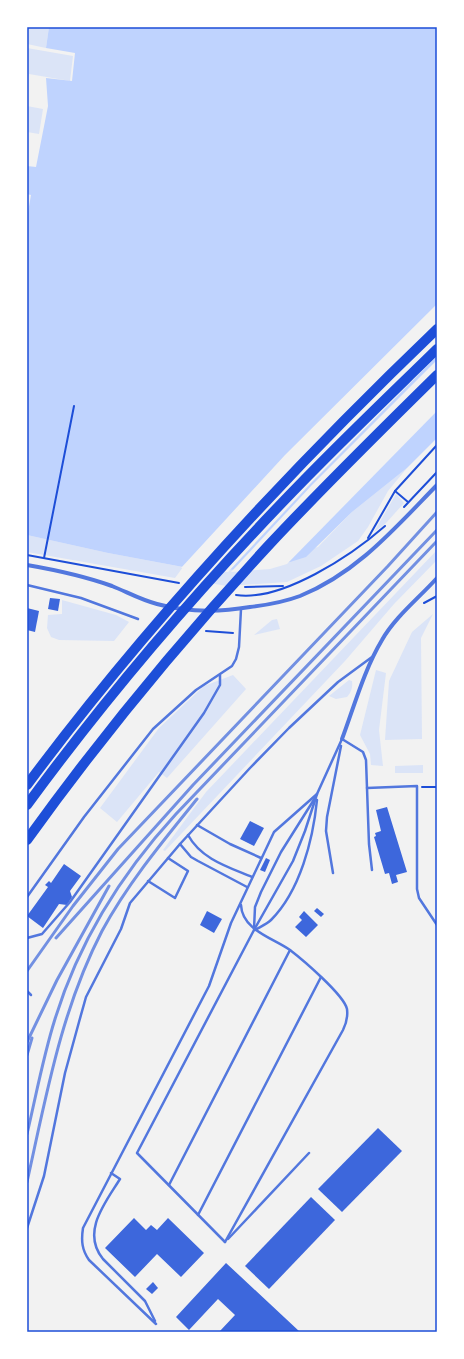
<svg xmlns="http://www.w3.org/2000/svg" width="464" height="1359" font-family="'PT Serif',serif">
	<style>
		.green { fill: #dbe4f7 }
		.water { fill: #bfd3fe }
		.pier { fill: #f2f2f2 }
		.building { fill: #3d67dc }
		.lines { fill: none; stroke-linecap: round; stroke-linejoin: round }
		.path { stroke: #1d4ed8; stroke-width: 2 }
		.service { stroke: #5277de; stroke-width: 2.5 }
		.minor { stroke: #5277de; stroke-width: 4 }
		.motorway { stroke: #1d4ed8; stroke-width: 10 }
		.rail { stroke: #7290e2; stroke-width: 3 }
		.neatline { fill: none; stroke: #1d4ed8; stroke-width: 1.5 }
	</style>
	<rect width="100%" height="100%" fill="#f2f2f2"/>
	<g class="green">
		<path d="M 27,27 L 49,27 L 46,48 L 27,44 Z"/>
		<path d="M 27,48 L 73,56 L 70,81 L 29,74 L 27,82 Z"/>
		<path d="M 27,106 L 43,109 L 39,134 L 27,132 Z"/>
		<path d="M 407,468 L 388,491 L 368,527 L 358,541 L 321,566 L 287,582 L 227,586 L 209,583 L 219,570 L 318,547 L 352,512 Z"/>
		<path d="M 396,494 L 404,503 L 386,523 L 374,532 Z"/>
		<path d="M 27,535 L 108,553 L 183,567 L 175,578 L 27,552 Z"/>
		<path d="M 437,550 L 437,560 L 394,604 L 345,661 L 165,851 L 163,850 L 206,792 Z"/>
		<path d="M 62,600 L 116,615 L 129,622 L 114,641 L 59,640 L 51,637 L 47,628 L 48,615 L 62,614 Z"/>
		<path d="M 433,614 L 421,638 L 422,739 L 385,740 L 389,681 L 412,632 Z"/>
		<path d="M 277,619 L 280,629 L 254,635 L 272,620 Z"/>
		<path d="M 376,670 L 386,673 L 379,730 L 383,766 L 371,765 L 370,754 L 360,735 Z"/>
		<path d="M 233,675 L 246,689 L 167,778 L 159,772 L 117,822 L 100,808 L 159,728 L 204,686 Z"/>
		<path d="M 349,680 L 352,681 C 353,688 351,692 347,697 L 336,699 L 329,696 Z"/>
		<path d="M 423,765 L 423,773 L 395,773 L 395,766 Z"/>
	</g>
	<path class="water" d="M 49,27 L 437,27 L 437,438 L 407,468 L 352,512 L 306,557 L 290,562 L 242,570 L 183,567 L 108,553 L 27,535 L 27,218 L 31,195 L 27,194 L 27,166 L 36,167 L 48,106 L 46,78 L 72,81 L 75,53 L 46,48 Z"/>
	<g class="pier">
		<path d="M 437,304 L 437,356 L 311,483 L 228,572 L 181,568 L 285,455 Z"/>
		<path d="M 437,360 L 437,411 L 287,564 L 270,569 L 231,572 L 312,485 Z"/>
	</g>
	<g class="building">
		<path d="M 50,598 L 60,599 L 58,611 L 48,609 Z"/>
		<path d="M 27,608 L 39,611 L 35,632 L 27,630 Z"/>
		<path d="M 387,807 L 407,872 L 396,875 L 398,882 L 392,884 L 389,873 L 385,874 L 374,837 L 376,836 L 375,833 L 381,831 L 376,810 Z"/>
		<path d="M 250,821 L 264,828 L 254,846 L 240,839 Z"/>
		<path d="M 266,858 L 270,860 L 265,872 L 260,870 Z"/>
		<path d="M 64,864 L 81,876 L 70,891 L 72,897 L 67,905 L 59,904 L 43,928 L 27,916 L 48,887 L 45,885 L 49,881 L 51,883 Z"/>
		<path d="M 317,908 L 324,914 L 321,917 L 314,911 Z"/>
		<path d="M 207,911 L 222,919 L 214,933 L 200,925 Z"/>
		<path d="M 304,911 L 318,925 L 306,937 L 295,927 L 302,920 L 299,917 Z"/>
		<path d="M 378,1128 L 402,1151 L 342,1212 L 318,1189 Z"/>
		<path d="M 311,1197 L 335,1220 L 269,1289 L 245,1266 Z"/>
		<path d="M 134,1218 L 146,1230 L 151,1225 L 157,1230 L 168,1218 L 204,1253 L 181,1277 L 157,1254 L 135,1277 L 105,1248 Z"/>
		<path d="M 226,1263 L 240,1276 L 300,1332 L 219,1332 L 235,1315 L 218,1299 L 189,1330 L 176,1317 Z"/>
		<path d="M 153,1282 L 158,1288 L 152,1294 L 146,1289 Z"/>
	</g>
	<g class="lines">
		<g class="path">
			<path d="M 395,491 L 408,502"/>
			<path d="M 404,507 L 437,472"/>
			<path d="M 368,538 L 395,491 L 437,445"/>
			<path d="M 27,555 L 179,583"/>
			<path d="M 44,558 L 74,406"/>
			<path d="M 245,587 L 283,586"/>
			<path d="M 236,595 C 282,602 352,555 385,526"/>
			<path d="M 424,603 L 437,596"/>
			<path d="M 206,631 L 233,633"/>
			<path d="M 422,787 L 437,787"/>
		</g>
		<g class="service">
			<path d="M 27,585 L 81,598 L 138,619"/>
			<path d="M 342,739 L 363,752 L 366,760 L 369,844 L 372,870"/>
			<path d="M 367,788 L 417,786 L 417,889 L 419,898 L 437,925"/>
			<path d="M 197,825 L 230,844 L 261,858"/>
			<path d="M 188,835 C 201,859 228,867 252,877"/>
			<path d="M 180,844 L 191,857 L 198,861 L 247,887"/>
			<path d="M 333,873 L 326,831 L 327,817 L 341,746"/>
			<path d="M 148,881 L 175,898 L 188,871 L 168,858"/>
			<path d="M 27,897 L 84,817 L 153,729 L 196,690 L 232,666 L 236,659 L 239,647 L 241,609"/>
			<path d="M 254,929 L 255,907 L 261,892 L 281,852 L 315,798"/>
			<path d="M 255,930 C 260,927 267,924 271,920 C 300,891 313,840 317,800"/>
			<path d="M 27,938 L 42,934 L 70,902 L 204,713 L 220,685 L 220,675"/>
			<path d="M 27,991 L 31,995"/>
			<path d="M 111,1173 L 120,1179 C 105,1203 81,1232 103,1259 L 145,1301 L 155,1321"/>
			<path d="M 169,1185 L 290,950"/>
			<path d="M 198,1215 L 321,977"/>
			<path d="M 27,1228 L 44,1176 L 65,1073 L 79,1022 L 86,997 L 121,929 L 130,903 L 180,844 L 250,768 L 289,728 L 338,682 L 372,657"/>
			<path d="M 228,1239 L 309,1153"/>
			<path d="M 225,1242 L 137,1153 L 254,930 L 293,861 L 305,831 L 317,794 L 342,739"/>
			<path d="M 225,1242 L 343,1030 C 346,1024 348,1017 347,1009 C 344,995 303,960 290,950 C 273,938 242,930 241,905"/>
			<path d="M 156,1324 L 89,1260 C 82,1250 81,1241 83,1228 L 209,986 L 231,923 L 274,832 L 317,794"/>
		</g>
		<g class="minor">
			<path d="M 27,565 C 56,570 84,576 112,586 C 127,592 141,600 157,604 C 186,612 220,612 250,607 C 267,605 284,602 300,596 C 357,573 395,528 437,485"/>
			<path d="M 342,739 C 354,707 364,670 382,640 C 395,617 419,598 437,578"/>
		</g>
		<g class="motorway">
			<path d="M 27,785 C 149,621 290,470 437,329"/>
			<path d="M 27,805 C 112,689 207,579 307,477 C 350,433 394,391 437,349"/>
			<path d="M 27,840 C 101,737 182,639 268,546 C 323,487 380,431 437,375"/>
		</g>
		<g class="rail">
			<path d="M 56,938 L 193,785 L 437,530"/>
			<path d="M 27,971 L 73,906 L 118,849 L 388,566 L 437,512"/>
			<path d="M 27,1042 L 57,980 L 109,886"/>
			<path d="M 27,1055 L 32,1038"/>
			<path d="M 27,1134 C 36,1096 43,1057 55,1019 C 79,941 121,874 176,814 L 437,541"/>
			<path d="M 27,1182 C 46,1097 61,1010 102,931 C 128,883 163,841 197,799"/>
		</g>
	</g>
	<rect width="464" height="1359" fill="none" stroke="#ffffff" stroke-width="56"/>
	<rect x="28" y="28" width="408" height="1303" class="neatline"/>
</svg>
